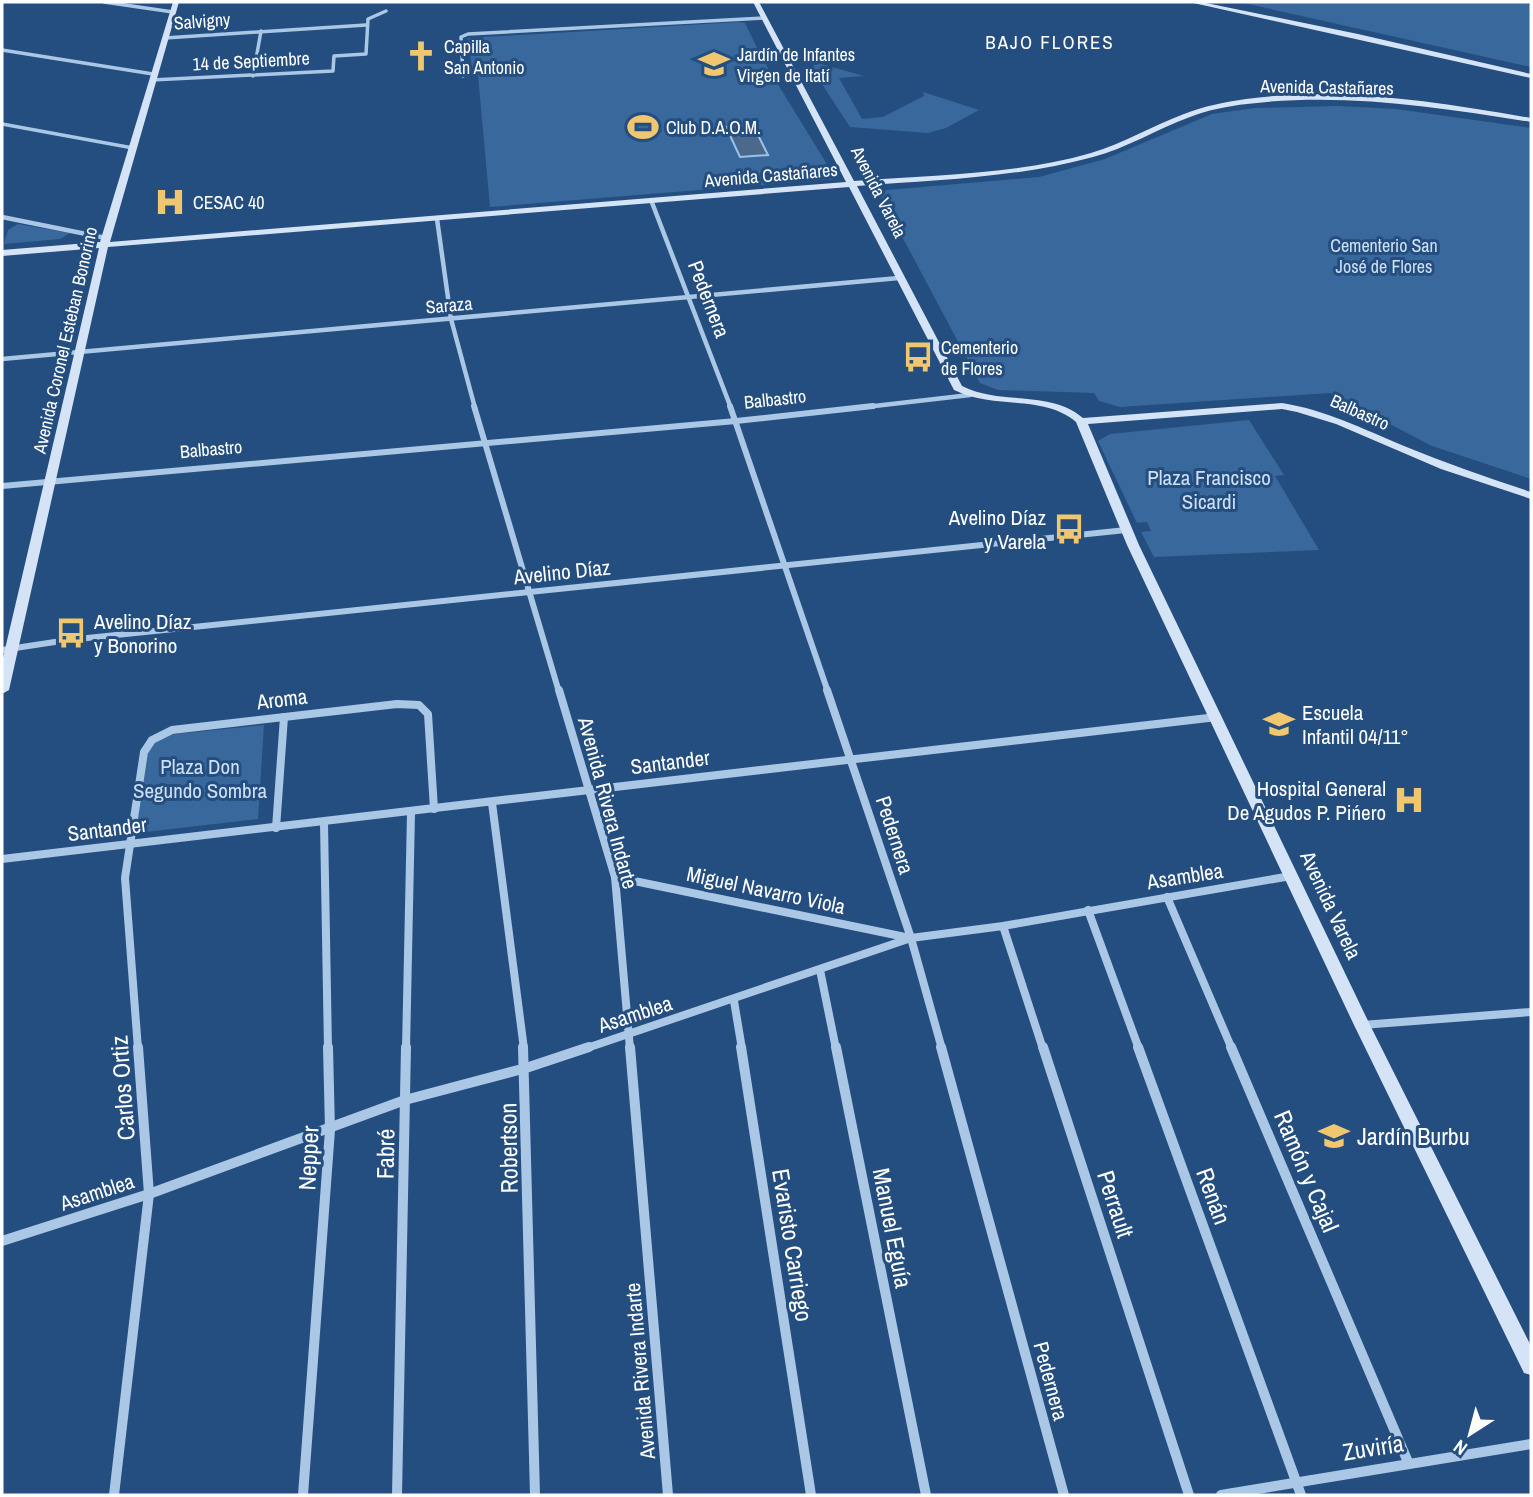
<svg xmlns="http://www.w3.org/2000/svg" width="1533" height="1497" font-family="'Archivo Narrow',sans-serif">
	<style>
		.green { fill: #39689d }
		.water { fill: #4a698c; stroke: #9ec2e7; stroke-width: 2 }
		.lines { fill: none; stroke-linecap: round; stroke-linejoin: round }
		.street-far4 { stroke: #aac7e6; stroke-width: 3.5 }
		.street-far3 { stroke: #aac7e6; stroke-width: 4.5 }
		.street-far2 { stroke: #aac7e6; stroke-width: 6 }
		.street-far1 { stroke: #aac7e6; stroke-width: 8 }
		.street { stroke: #aac7e6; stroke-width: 10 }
		.secondary { fill: #d4e3f6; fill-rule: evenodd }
		.labels { text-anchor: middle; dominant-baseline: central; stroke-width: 6; stroke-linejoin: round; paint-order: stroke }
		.far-street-label { font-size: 18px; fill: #fff; stroke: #244e7f }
		.far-poi-label { font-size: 18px; fill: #fff; stroke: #244e7f; text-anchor: start }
		.far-park-label { font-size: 18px; fill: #cee0f5; stroke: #244e7f }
		.far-neighbourhood-label { font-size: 19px; letter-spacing: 2px; fill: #fff; stroke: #244e7f }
		.street-label { font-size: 21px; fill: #fff; stroke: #244e7f }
		.park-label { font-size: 21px; fill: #cee0f5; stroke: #244e7f }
		.poi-label { font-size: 21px; fill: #fff; stroke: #244e7f; text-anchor: end }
		.near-street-label { font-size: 24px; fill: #fff; stroke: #244e7f }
		.near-poi-label { font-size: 24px; fill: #fff; stroke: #244e7f; text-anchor: start }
	</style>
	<rect width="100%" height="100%" fill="#244e7f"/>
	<g class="green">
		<path d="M 1239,2 L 1525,2 L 1531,6 L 1531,67 Z"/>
		<path d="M 739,22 L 745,23 L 763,60 L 836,179 L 490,207 L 478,75 L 473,75 L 468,38 Z"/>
		<path d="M 821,64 L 864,76 L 839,78 L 862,119 L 883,117 L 924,96 L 923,92 L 979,110 L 946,128 L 928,133 L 850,127 L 812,69 L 814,65 Z"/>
		<path d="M 1338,106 L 1396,109 L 1531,128 L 1531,479 L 1432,446 L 1330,393 L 1120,407 L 1099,401 L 1094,393 L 998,390 L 980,383 L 880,195 L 887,190 L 1039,177 L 1105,159 L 1212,114 L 1255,108 Z"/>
		<path d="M 18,224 L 70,233 L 60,239 L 4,244 L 8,230 Z"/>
		<path d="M 1249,420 L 1284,475 L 1275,476 L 1319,550 L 1154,557 L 1141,532 L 1151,531 L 1147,522 L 1137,523 L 1098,441 L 1110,434 Z"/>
		<path d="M 264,725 L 258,819 L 128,834 L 148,737 Z"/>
	</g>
	<path class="water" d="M 753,125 L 768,155 L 740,157 L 726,127 Z"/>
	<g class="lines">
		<g class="street-far4">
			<path d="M 104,2 L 173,12"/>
			<path d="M 165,38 L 366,25"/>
			<path d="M 2,50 L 153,74"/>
			<path d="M 253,76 L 261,31"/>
			<path d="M 463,76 L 461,37 L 468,34 L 764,18"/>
			<path d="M 152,80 L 333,71 L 334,56 L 366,54 L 368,19 L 386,11"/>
			<path d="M 2,124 L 133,148"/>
		</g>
		<g class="street-far3">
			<path d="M 651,200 L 731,408"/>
			<path d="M 2,217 L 106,238"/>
			<path d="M 437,219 L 451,319 L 475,408"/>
			<path d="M 2,359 L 899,278"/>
			<path d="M 857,408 L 970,395"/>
		</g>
		<g class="street-far2">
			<path d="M 474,406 L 559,692"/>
			<path d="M 730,406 L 828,692"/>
			<path d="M 2,486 L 736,421 L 873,406"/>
			<path d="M 2,650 L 68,640 L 1126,530"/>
		</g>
		<g class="street-far1">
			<path d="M 559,690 L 615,877 L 630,1049"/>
			<path d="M 827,690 L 911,938 L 942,1049"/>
			<path d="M 492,803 L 524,1049"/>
			<path d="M 324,823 L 328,1049"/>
			<path d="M 276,828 L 284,717"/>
			<path d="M 2,859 C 407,813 812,761 1217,717"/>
			<path d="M 615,877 L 910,938"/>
			<path d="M 1167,897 L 1232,1049"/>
			<path d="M 1088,910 L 1139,1049"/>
			<path d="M 1003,926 L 1043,1049"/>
			<path d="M 820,970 L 836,1049"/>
			<path d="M 734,1001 L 742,1049"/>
			<path d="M 1362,1025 L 1531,1012"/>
			<path d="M 138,1049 L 125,878 L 144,752 L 152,740 L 172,730 L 397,704 L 419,705 L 428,714 L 434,809"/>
			<path d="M 406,1049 L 411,813"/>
			<path d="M 584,1049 L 911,938 L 1003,926 L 1291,876"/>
		</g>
		<g class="street">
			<path d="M 523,1047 L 535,1495"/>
			<path d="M 630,1047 L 668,1495"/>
			<path d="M 741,1047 L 811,1495"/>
			<path d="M 836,1047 L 926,1495"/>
			<path d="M 941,1047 L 1064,1495"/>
			<path d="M 1043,1047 L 1189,1495"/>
			<path d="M 1138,1047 L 1301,1495"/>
			<path d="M 1231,1047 L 1408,1462"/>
			<path d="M 2,1241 L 149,1194 L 405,1100 L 526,1068 L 589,1047"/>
			<path d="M 114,1495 L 149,1194 L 138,1047"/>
			<path d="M 303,1495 L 330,1130 L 328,1047"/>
			<path d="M 397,1495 L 406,1047"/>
			<path d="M 1221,1495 L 1531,1444"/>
		</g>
		<g class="secondary">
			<path d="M 173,2 L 179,2 L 110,242 L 846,182 L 753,2 L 759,2 L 854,181 C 933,175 1015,175 1091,153 C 1124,143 1152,126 1184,114 C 1204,106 1225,102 1246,99 C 1340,86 1438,102 1531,118 L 1531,122 C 1438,107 1341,92 1247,104 C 1228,106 1208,110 1190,117 C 1157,129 1127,148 1093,157 C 1016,178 936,180 857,186 L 962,386 C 1001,406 1049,389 1083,418 L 1282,403 C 1326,410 1363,429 1404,446 C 1446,463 1488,478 1531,492 L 1531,499 L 1441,469 L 1336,424 L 1297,412 L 1282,409 L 1088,424 L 1139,545 L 1370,1025 L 1531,1346 L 1531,1375 L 1524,1373 L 1354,1025 L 1127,545 L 1076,422 C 1043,394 994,410 954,390 L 849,187 L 108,247 L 9,690 L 2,694 L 2,662 L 99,248 L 2,256 L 2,250 L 100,242 Z"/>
			<path d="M 1189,2 L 1201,2 L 1358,34 L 1531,74 L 1531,78 Z"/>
		</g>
	</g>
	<defs>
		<g id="church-bare" transform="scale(2.415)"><path d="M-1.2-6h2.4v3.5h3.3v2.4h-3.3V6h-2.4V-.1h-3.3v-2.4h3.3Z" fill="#f0c76e" stroke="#244e7f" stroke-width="2.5" paint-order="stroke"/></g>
		<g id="school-bare" transform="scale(2.415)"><path d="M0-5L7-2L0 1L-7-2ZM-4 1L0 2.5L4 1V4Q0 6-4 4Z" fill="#f0c76e" stroke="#244e7f" stroke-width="2.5" paint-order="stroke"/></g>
		<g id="stadium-bare" transform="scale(2.415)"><path d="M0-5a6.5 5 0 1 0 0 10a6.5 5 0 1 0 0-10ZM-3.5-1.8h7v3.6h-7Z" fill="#f0c76e" stroke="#244e7f" stroke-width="2.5" paint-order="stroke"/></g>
		<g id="hospital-bare" transform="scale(2.415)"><path d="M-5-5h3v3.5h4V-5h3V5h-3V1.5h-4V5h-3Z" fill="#f0c76e" stroke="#244e7f" stroke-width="2.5" paint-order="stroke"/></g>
		<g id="bus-bare" transform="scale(2.415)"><path d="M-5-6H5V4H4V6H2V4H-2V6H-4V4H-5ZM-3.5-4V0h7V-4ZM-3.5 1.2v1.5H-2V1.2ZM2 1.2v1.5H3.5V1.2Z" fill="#f0c76e" stroke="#244e7f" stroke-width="2.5" paint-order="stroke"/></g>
	</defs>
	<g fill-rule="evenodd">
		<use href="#church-bare" x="421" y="56"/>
		<use href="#school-bare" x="714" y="64"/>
		<use href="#stadium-bare" x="643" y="127"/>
		<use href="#hospital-bare" x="170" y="202"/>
		<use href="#bus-bare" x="918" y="357"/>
		<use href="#bus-bare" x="1069" y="529"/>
		<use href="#bus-bare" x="71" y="633"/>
		<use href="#school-bare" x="1279" y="724"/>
		<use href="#hospital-bare" x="1409" y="800"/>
		<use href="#school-bare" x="1334" y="1136"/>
	</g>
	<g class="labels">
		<g class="far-street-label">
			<text transform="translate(202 21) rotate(-4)">Salvigny</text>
			<text transform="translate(251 61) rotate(-3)">14 de Septiembre</text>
			<text transform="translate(1327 87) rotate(1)">Avenida Castañares</text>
			<text transform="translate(771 175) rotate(-5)">Avenida Castañares</text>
			<text transform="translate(879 192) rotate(63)">Avenida Varela</text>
			<text transform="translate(449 305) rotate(-5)">Saraza</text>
			<text transform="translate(65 340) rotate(-77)">Avenida Coronel Esteban Bonorino</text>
			<text transform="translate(775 399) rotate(-6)">Balbastro</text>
			<text transform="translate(1360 412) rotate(24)">Balbastro</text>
			<text transform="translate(211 449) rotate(-5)">Balbastro</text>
		</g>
		<g class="far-poi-label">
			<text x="444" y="46">Capilla<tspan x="444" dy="21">San Antonio</tspan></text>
			<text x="737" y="54">Jardín de Infantes<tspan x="737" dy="21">Virgen de Itatí</tspan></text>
			<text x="666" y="127">Club D.A.O.M.</text>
			<text x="193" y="202">CESAC 40</text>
			<text x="941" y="347">Cementerio<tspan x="941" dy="21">de Flores</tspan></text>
		</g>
		<g class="far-park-label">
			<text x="1384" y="245">Cementerio San<tspan x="1384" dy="21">José de Flores</tspan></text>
		</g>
		<g class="far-neighbourhood-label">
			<text x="1050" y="42">BAJO FLORES</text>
		</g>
		<g class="street-label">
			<text transform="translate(709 299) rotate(69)">Pedernera</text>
			<text transform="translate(562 572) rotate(-6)">Avelino Díaz</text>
			<text transform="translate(282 699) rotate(-7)">Aroma</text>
			<text transform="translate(670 762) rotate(-7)">Santander</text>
			<text transform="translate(608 803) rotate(75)">Avenida Rivera Indarte</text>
			<text transform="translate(107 829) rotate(-7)">Santander</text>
			<text transform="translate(895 835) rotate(72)">Pedernera</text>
			<text transform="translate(1185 876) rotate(-9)">Asamblea</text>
			<text transform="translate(766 890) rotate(12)">Miguel Navarro Viola</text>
			<text transform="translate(1331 905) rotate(65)">Avenida Varela</text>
			<text transform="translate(635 1014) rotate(-18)">Asamblea</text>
			<text transform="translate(97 1192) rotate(-18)">Asamblea</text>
			<text transform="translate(640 1371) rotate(-95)">Avenida Rivera Indarte</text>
			<text transform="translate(1051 1381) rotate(75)">Pedernera</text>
		</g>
		<g class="park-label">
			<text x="1209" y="477">Plaza Francisco<tspan x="1209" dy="24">Sicardi</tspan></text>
			<text x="200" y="766">Plaza Don<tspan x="200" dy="24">Segundo Sombra</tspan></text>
		</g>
		<g class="poi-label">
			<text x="1046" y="517">Avelino Díaz<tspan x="1046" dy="24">y Varela</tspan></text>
			<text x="94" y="621" text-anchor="start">Avelino Díaz<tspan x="94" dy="24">y Bonorino</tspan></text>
			<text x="1302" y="712" text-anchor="start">Escuela<tspan x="1302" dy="24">Infantil 04/11°</tspan></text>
			<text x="1386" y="788">Hospital General<tspan x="1386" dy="24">De Agudos P. Pińero</tspan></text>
		</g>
		<g class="near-street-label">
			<text transform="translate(122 1088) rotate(-94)">Carlos Ortiz</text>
			<text transform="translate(508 1148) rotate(-91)">Robertson</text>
			<text transform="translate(385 1154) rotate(-89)">Fabré</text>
			<text transform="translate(308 1158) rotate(-87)">Nepper</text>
			<text transform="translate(1307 1171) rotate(67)">Ramón y Cajal</text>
			<text transform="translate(1214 1196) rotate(70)">Renán</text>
			<text transform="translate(1116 1204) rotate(72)">Perrault</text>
			<text transform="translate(893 1228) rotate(79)">Manuel Eguía</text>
			<text transform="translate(793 1245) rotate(81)">Evaristo Carriego</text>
			<text transform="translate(1373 1447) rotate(-9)">Zuviría</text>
		</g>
		<g class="near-poi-label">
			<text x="1357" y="1136">Jardín Burbu</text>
		</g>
	</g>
	<rect width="1533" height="1497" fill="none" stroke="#ffffff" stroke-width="7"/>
	<g transform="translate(1470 1434) rotate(216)" stroke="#244e7f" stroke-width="5" paint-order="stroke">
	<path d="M0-5L12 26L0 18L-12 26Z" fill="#ffffff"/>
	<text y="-10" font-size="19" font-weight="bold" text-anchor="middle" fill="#ffffff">N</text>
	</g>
</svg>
